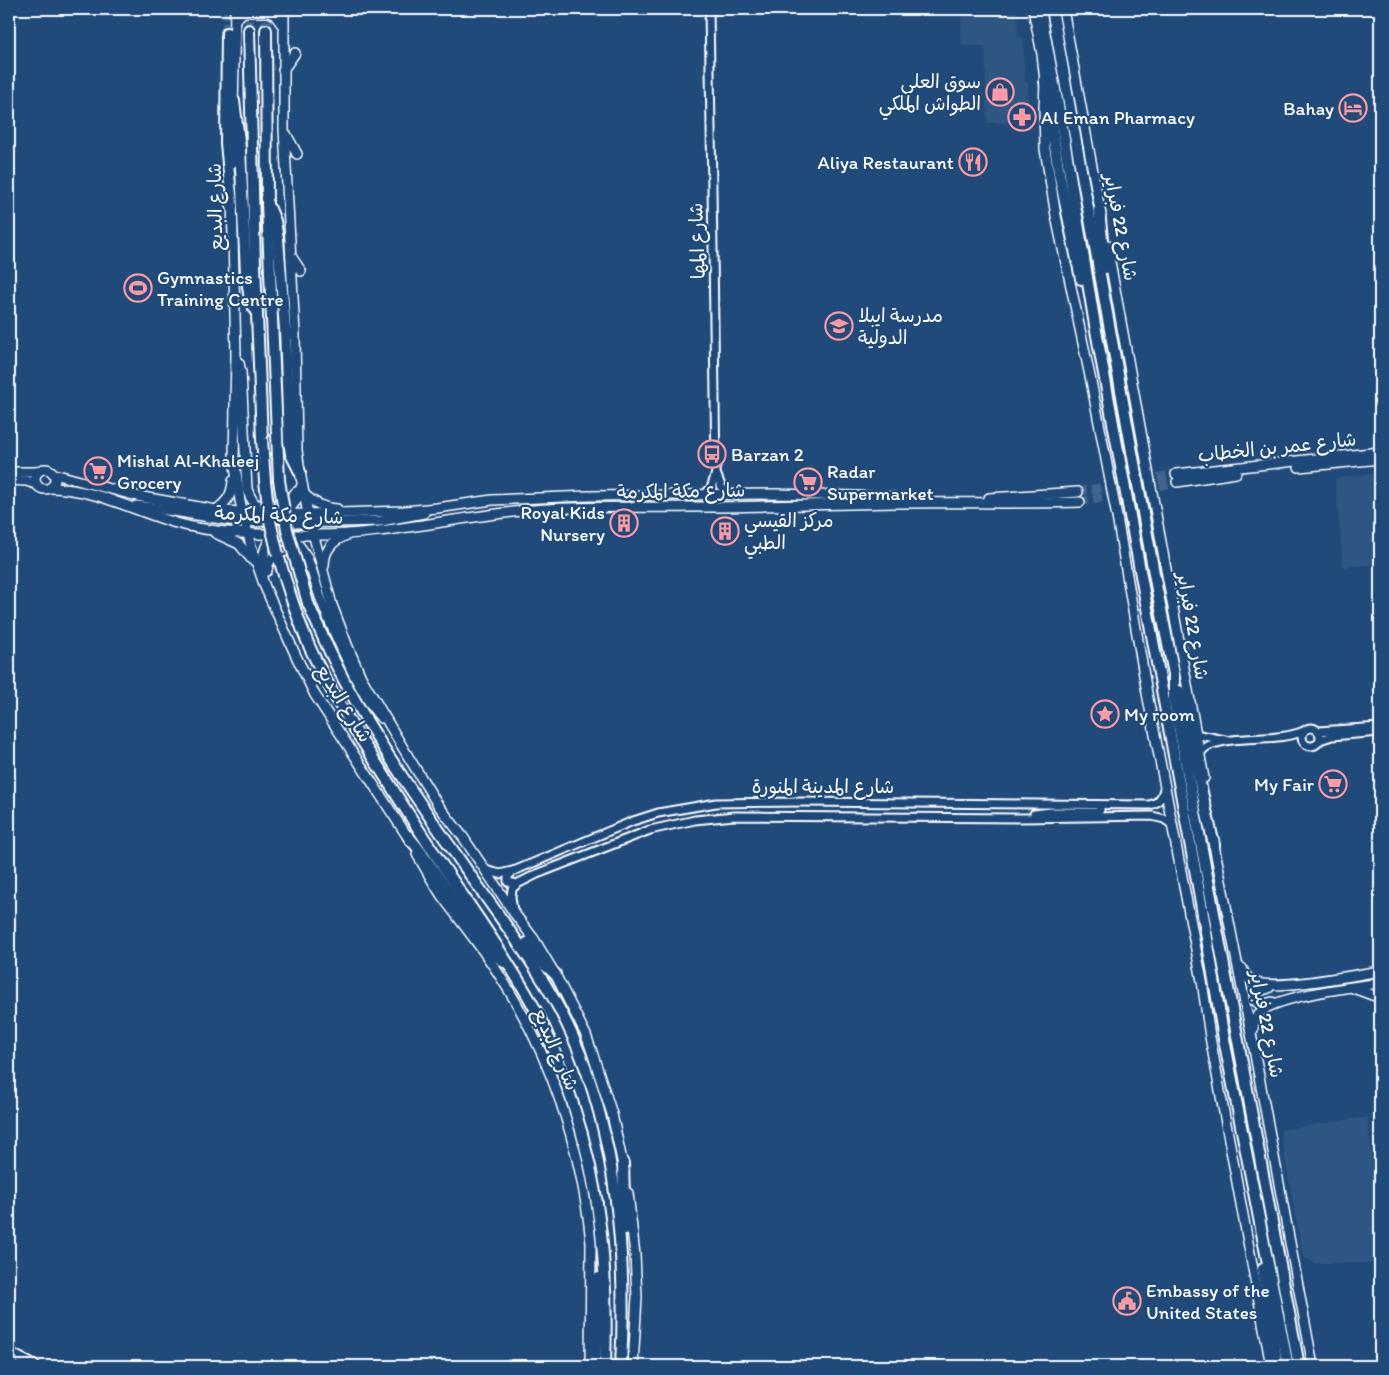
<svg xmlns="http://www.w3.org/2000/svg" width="1389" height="1375" font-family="Itim,'Playpen Sans Arabic',sans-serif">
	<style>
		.built { fill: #2e5683 }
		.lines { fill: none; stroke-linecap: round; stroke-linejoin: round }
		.major-tunnel { stroke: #41658e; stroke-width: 9; stroke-dasharray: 9 4.5; stroke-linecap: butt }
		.highway-tunnel { stroke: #41658e; stroke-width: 10; stroke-dasharray: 10 5; stroke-linecap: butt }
		.minor-casing { stroke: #fff; stroke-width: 11 }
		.major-casing { stroke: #fff; stroke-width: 12 }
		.highway-casing { stroke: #fff; stroke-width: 14 }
		.minor { stroke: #1f4a7a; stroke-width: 7 }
		.major { stroke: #1f4a7a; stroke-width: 9 }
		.highway { stroke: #1f4a7a; stroke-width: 10 }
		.highway-bridge-casing { stroke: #fff; stroke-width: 14; stroke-linecap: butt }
		.highway-bridge { stroke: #1f4a7a; stroke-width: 10 }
		.labels { text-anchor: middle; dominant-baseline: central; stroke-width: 4.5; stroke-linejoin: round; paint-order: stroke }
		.poi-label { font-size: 19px; fill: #fff; stroke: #1f4a7a; text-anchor: start }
		.street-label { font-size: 19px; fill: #fff; stroke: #1f4a7a }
	</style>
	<rect width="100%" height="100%" fill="#1f4a7a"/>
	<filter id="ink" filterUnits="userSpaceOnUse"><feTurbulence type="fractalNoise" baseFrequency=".02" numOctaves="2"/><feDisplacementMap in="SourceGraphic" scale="10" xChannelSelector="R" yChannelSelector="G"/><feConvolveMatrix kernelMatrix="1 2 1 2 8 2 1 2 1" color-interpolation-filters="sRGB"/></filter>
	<g filter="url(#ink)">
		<g class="built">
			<path d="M 961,9 L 1017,9 L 1018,37 L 1023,37 L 1025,82 L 1028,82 L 1029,122 L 987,123 L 985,46 L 962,46 Z"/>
			<path d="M 1380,473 L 1380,564 L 1343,567 L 1335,478 Z"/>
			<path d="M 1367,1117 L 1372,1156 L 1380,1156 L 1380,1263 L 1315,1263 L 1303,1257 L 1280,1130 Z"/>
		</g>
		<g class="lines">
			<g class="major-tunnel">
				<path d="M 1078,492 L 1176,474"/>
				<path d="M 1080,502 L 1177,482"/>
			</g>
			<g class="highway-tunnel">
				<path d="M 249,30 L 249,9"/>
				<path d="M 266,30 L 267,9"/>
				<path d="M 227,33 L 228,9"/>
			</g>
			<g class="minor-casing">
				<g id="minor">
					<path d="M 716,473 L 722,488 L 729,494"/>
					<path d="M 705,494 L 711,488 L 716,473 C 715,318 711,164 709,9"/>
					<circle cx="1311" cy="737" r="9"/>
					<path d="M 1318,731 L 1380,727"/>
					<path d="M 1195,734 L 1225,740"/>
					<path d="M 1320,740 L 1332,736 L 1380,732"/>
					<path d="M 1199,756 C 1202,750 1205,747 1210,745 C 1240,734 1274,743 1304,731"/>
					<path d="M 1034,814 L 1051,812 L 1097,812 L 1100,810 L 1100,805"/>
					<path d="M 485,870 L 500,874 L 516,870 L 633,821 L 658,813 L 716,803 L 801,802 L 1149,805 C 1158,804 1162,798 1164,789"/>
					<path d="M 514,871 L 508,876 L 508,882 L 517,884"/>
					<path d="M 513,910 L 511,897 L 512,889 L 517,884 L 537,874 L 650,830 L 695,820 L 734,816 L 1022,818 L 1152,816 L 1164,819 L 1173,825"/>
				</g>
			</g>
			<g class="major-casing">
				<g id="major">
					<path d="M 284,9 L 284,130 L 295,334 L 297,450 L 300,472 L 308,514 L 332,605 L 348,647 L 361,677 L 409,758 L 438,805 L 463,837 L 514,913 L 534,939 L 555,974 L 586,1035 L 592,1052 L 612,1114 L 624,1170"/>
					<path d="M 1033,9 L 1042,54 L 1045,81 L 1044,108 L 1045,149 L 1056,216 L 1091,381 L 1117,517 L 1147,693 L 1202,981 L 1210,1037 L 1271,1366"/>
					<path d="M 1063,9 L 1101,215"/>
					<path d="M 235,19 L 244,12 L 269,12 L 275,15 L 283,26"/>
					<path d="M 283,70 L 295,53"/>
					<path d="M 286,134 L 297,154"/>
					<path d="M 232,163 L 235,9"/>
					<path d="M 232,199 L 236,354 L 234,459 L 240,501 L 251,546 L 265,587 L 296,656 L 315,695 L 411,842"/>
					<path d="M 1107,245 L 1204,778"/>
					<path d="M 291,256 L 301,271"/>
					<path d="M 239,363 L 241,372 L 247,489 C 251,501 256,507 268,512"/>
					<path d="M 1299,467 L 1380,459"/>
					<circle cx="45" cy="479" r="10"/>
					<path d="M 9,472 L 38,472"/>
					<path d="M 54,474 L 137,496 L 216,510 L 273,515 L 404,511 L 437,508 L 492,500 L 589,496 L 777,494 L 893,497"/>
					<path d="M 1176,474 L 1380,452"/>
					<path d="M 9,480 L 26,481 L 36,484"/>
					<path d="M 1177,482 L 1236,473"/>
					<path d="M 51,488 C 96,489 134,511 176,523 C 218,535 266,534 310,535 C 391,536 468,513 548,509 C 595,506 642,508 689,507 C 759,507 828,504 898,503 C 959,502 1019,504 1080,502"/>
					<path d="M 304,494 C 314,503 323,508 337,509"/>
					<path d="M 989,498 L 1078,492"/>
					<path d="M 262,504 C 276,508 287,504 296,492"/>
					<path d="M 136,506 C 160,508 184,513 208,517 C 244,522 290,533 301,487"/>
					<path d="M 216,510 C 227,502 232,495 233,481"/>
					<path d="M 215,533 L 239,544 L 252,560"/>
					<path d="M 287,534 C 310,551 311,571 320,597 C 330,625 343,652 356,679 C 364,693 370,706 381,718"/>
					<path d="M 324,566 C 324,550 332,541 347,535"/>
					<path d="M 267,571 C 268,558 279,547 293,553 C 300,555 304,562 308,567"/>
					<path d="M 263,574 C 260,550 270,529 294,523 L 381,521 L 424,513"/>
					<path d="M 1214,840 L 1214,845 L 1253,1044 L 1313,1366"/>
					<path d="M 417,854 C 425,868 433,883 442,896 C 461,922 481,946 498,973 C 550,1052 582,1149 591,1243 L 590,1366"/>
					<path d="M 1242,968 C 1244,974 1247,979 1254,982 C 1274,991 1355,975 1380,971"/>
					<path d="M 1269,988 L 1256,992 L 1254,998 C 1257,1006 1265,1004 1272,1002"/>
					<path d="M 1353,988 L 1375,996"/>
					<path d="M 1253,1030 C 1253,1022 1256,1015 1263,1010 C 1284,995 1353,987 1380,983"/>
					<path d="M 628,1193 L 635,1255 L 637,1297 L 633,1366"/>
				</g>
			</g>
			<g class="highway-casing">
				<g id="highway">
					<path d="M 1040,9 L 1062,127 L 1095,325 L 1200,897 L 1224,1039 L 1288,1366"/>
					<path d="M 1052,9 L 1157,590 L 1174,674 L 1174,700 L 1299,1366"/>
					<path d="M 249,30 L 255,265 L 262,439 L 265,482"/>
					<path d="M 266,30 L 267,204 L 279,480"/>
					<path d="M 227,33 L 226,143 L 232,206"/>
					<path d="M 1045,81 L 1059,173 L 1081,279"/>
					<path d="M 234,101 L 240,148 L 246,273 L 250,300 L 254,308"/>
					<path d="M 270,209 L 275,221 L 278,239 L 285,329 L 289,441 L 291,454 L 300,472"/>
					<path d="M 1099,210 L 1105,268"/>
					<path d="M 278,555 C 287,586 297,618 310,648 C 330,692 356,732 382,772 C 399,799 415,825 433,851 C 465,900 500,947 529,998 C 548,1030 560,1066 572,1101 C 602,1191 608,1272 605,1366"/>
					<path d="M 308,603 C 320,631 332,658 346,684 C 381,749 424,809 466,869 C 504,924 546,976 573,1037 C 617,1136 627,1259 621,1366"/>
					<path d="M 1179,691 L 1214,845"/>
					<path d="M 408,836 L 417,847 L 490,950 L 504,962"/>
					<path d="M 527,943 L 545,965 L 555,974"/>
					<path d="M 623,1163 L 625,1229"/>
					<path d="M 1263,1269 L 1277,1366"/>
					<path d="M 9,1353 L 34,1366"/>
					<path d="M 595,1366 L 599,1278"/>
				</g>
			</g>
			<use href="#minor" class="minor"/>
			<use href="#major" class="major"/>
			<use href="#highway" class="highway"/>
			<g class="highway-bridge-casing">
				<g id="highway-bridge">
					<path d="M 279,480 L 287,530 L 308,603"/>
					<path d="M 265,482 L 270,521 L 278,555"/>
				</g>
			</g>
			<use href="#highway-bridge" class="highway-bridge"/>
		</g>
	</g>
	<defs>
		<g id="shop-ring" transform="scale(1.4375)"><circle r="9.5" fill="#1f4a7a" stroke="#ff9aa2" stroke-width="1.5"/><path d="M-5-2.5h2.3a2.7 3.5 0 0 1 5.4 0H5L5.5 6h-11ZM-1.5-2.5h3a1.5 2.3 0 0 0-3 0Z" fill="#ff9aa2"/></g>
		<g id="hotel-ring" transform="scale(1.4375)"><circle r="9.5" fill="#1f4a7a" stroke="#ff9aa2" stroke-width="1.5"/><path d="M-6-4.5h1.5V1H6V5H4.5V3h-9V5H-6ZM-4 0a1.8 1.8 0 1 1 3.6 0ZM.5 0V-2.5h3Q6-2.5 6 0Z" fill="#ff9aa2"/></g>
		<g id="pharmacy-ring" transform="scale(1.4375)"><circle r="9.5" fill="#1f4a7a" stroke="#ff9aa2" stroke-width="1.5"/><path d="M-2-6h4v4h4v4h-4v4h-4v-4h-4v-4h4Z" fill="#ff9aa2"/></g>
		<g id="restaurant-ring" transform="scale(1.4375)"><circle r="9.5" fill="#1f4a7a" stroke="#ff9aa2" stroke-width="1.5"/><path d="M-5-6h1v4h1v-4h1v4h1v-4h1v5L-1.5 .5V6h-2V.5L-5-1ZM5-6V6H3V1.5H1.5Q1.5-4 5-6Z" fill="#ff9aa2"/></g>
		<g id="stadium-ring" transform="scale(1.4375)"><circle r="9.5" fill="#1f4a7a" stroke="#ff9aa2" stroke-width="1.5"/><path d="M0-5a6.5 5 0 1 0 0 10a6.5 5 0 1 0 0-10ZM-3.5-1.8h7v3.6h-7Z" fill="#ff9aa2"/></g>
		<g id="school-ring" transform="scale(1.4375)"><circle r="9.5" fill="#1f4a7a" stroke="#ff9aa2" stroke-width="1.5"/><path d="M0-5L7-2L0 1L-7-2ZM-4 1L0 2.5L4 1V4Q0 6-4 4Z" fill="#ff9aa2"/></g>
		<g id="bus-ring" transform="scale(1.4375)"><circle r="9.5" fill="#1f4a7a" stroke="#ff9aa2" stroke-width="1.5"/><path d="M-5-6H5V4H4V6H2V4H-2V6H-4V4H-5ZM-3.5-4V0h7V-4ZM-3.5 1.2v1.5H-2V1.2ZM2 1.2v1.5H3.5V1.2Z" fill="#ff9aa2"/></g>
		<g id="supermarket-ring" transform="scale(1.4375)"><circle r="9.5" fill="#1f4a7a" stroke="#ff9aa2" stroke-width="1.5"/><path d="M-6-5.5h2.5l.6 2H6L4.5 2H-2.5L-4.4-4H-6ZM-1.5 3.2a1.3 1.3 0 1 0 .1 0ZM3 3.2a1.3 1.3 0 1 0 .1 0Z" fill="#ff9aa2"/></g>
		<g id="building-ring" transform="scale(1.4375)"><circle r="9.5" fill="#1f4a7a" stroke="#ff9aa2" stroke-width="1.5"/><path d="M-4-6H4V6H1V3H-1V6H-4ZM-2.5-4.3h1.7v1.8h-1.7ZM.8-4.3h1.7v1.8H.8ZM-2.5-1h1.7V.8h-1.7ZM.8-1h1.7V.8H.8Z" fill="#ff9aa2"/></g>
		<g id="sight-ring" transform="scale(1.4375)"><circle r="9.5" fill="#1f4a7a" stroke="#ff9aa2" stroke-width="1.5"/><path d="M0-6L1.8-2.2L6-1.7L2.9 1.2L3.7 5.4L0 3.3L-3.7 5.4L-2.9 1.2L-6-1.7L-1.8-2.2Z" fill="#ff9aa2"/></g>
		<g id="civic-ring" transform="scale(1.4375)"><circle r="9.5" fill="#1f4a7a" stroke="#ff9aa2" stroke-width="1.5"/><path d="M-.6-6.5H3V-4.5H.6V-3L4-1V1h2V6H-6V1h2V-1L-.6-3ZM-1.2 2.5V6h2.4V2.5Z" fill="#ff9aa2"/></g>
	</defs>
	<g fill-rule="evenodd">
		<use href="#shop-ring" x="1000" y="92"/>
		<use href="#hotel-ring" x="1353" y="108"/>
		<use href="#pharmacy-ring" x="1022" y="117"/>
		<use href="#restaurant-ring" x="973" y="162"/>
		<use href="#stadium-ring" x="138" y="288"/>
		<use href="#school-ring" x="839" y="326"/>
		<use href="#bus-ring" x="712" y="454"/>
		<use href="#supermarket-ring" x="98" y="471"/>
		<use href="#supermarket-ring" x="808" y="482"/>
		<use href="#building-ring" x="624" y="523"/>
		<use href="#building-ring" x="725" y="531"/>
		<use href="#sight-ring" x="1105" y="714"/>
		<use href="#supermarket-ring" x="1333" y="784"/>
		<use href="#civic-ring" x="1127" y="1301"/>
	</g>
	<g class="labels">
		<g class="poi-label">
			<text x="981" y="81" text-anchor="end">سوق العلي<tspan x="981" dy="22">الطواش الملكي</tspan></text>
			<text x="1334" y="108" text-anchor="end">Bahay</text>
			<text x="1041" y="117">Al Eman Pharmacy</text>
			<text x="954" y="162" text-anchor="end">Aliya Restaurant</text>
			<text x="157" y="277">Gymnastics<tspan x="157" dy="22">Training Centre</tspan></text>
			<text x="858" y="315">مدرسة ايبلا<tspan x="858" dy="22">الدولية</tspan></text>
			<text x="731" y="454">Barzan 2</text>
			<text x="117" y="460">Mishal Al-Khaleej<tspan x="117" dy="22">Grocery</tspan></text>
			<text x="827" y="471">Radar<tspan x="827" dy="22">Supermarket</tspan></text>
			<text x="605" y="512" text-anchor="end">Royal Kids<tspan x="605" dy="22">Nursery</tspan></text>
			<text x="744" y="520">مركز القيسي<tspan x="744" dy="22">الطبي</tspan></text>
			<text x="1124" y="714">My room</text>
			<text x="1314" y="784" text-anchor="end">My Fair</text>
			<text x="1146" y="1290">Embassy of the<tspan x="1146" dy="22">United States</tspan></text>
		</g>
		<g class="street-label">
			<text transform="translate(215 207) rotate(-91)">شارع البديع</text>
			<text transform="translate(1121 227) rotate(79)">شارع 22 فبراير</text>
			<text transform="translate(697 241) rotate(-92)">شارع المها</text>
			<text transform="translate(1277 447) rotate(-6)">شارع عمر بن الخطاب</text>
			<text transform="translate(681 491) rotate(-1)">شارع مكة المكرمة</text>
			<text transform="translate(279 515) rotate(2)">شارع مكة المكرمة</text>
			<text transform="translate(1193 626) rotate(80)">شارع 22 فبراير</text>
			<text transform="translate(344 703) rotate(58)">شارع البديع</text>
			<text x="823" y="786">شارع المدينة المنورة</text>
			<text transform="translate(1267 1024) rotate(79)">شارع 22 فبراير</text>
			<text transform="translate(556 1049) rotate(67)">شارع البديع</text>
		</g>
	</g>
	<rect width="1389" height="1375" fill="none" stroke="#1f4a7a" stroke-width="30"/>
	<rect x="15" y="15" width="1359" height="1345" fill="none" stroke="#fff" stroke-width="2" filter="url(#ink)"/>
</svg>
